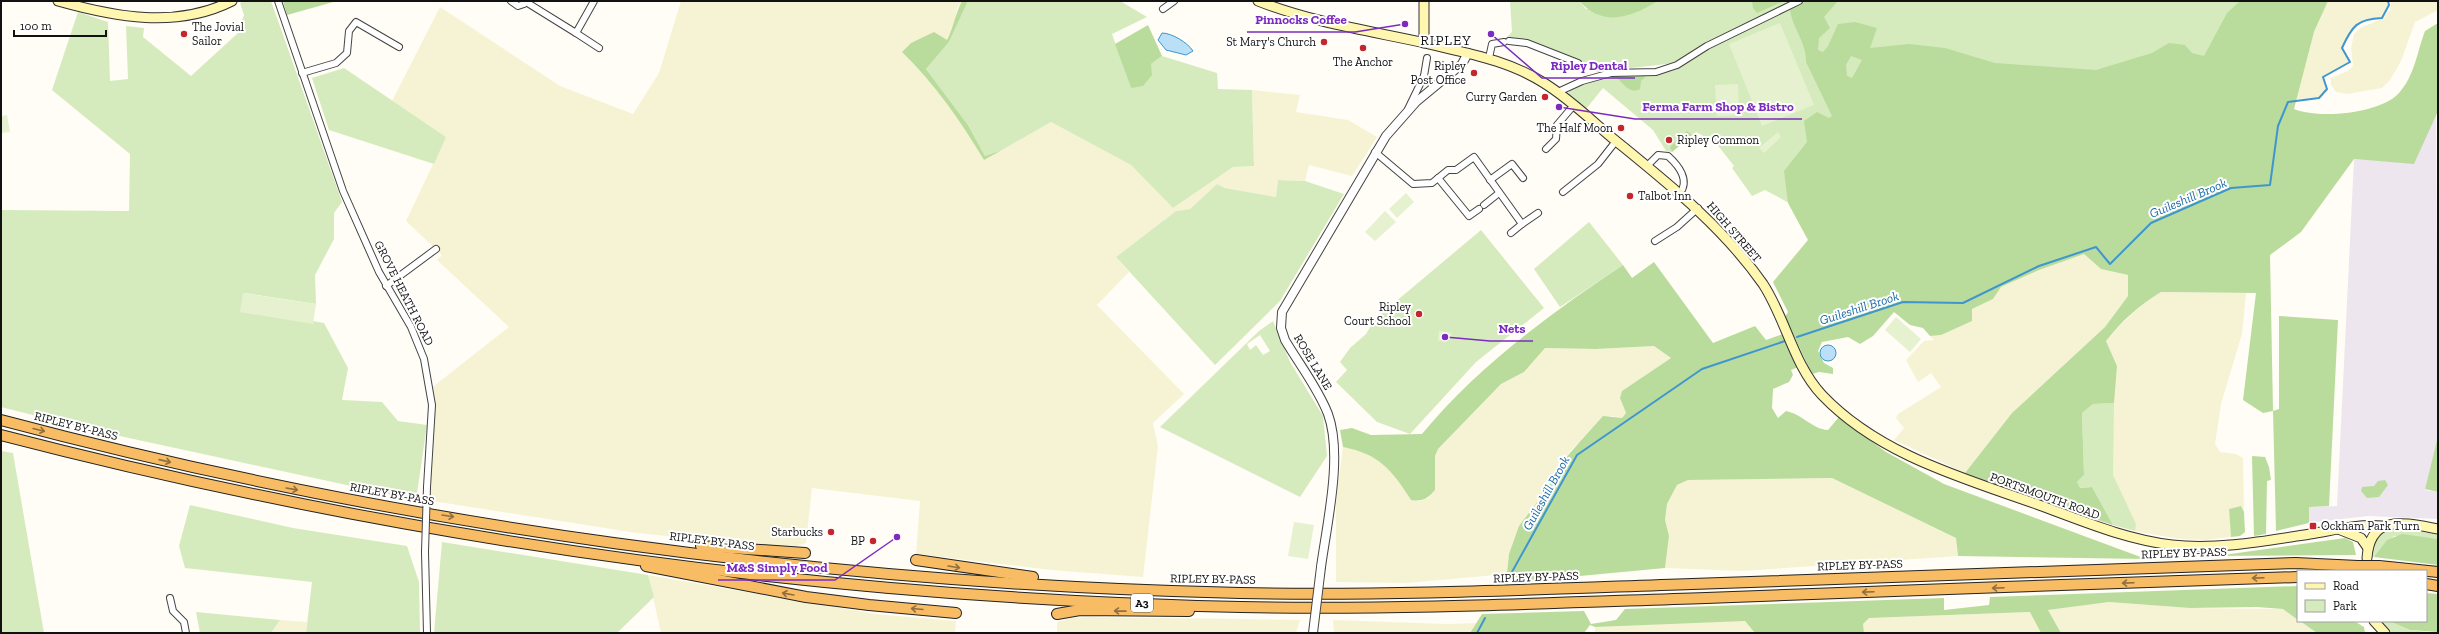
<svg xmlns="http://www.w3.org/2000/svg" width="2439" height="634" font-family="'Zilla Slab',serif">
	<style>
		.industrial { fill: #eee6ef }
		.farmland { fill: #f6f3d4 }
		.green { fill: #d5ebbd; fill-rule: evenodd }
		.forest { fill: #b9dc9c; fill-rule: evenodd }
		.pitch { fill: #e6f2cf }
		.water { fill: #b9e0f7; stroke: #3f96cf }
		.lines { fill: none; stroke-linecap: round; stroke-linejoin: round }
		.stream { stroke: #3f96cf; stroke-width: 2 }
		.minor-casing { stroke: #444; stroke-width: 8 }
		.tertiary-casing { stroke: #444; stroke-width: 10 }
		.secondary-casing { stroke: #333; stroke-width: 11 }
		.trunk-casing { stroke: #222; stroke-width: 12 }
		.minor { stroke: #fff; stroke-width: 6 }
		.tertiary { stroke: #fff; stroke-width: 8 }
		.secondary { stroke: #fff6b0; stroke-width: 9 }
		.trunk { stroke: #f7bc64; stroke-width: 10 }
		.minor-bridge-casing { stroke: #444; stroke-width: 8; stroke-linecap: butt }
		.tertiary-bridge-casing { stroke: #444; stroke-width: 10; stroke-linecap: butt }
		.trunk-bridge-casing { stroke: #222; stroke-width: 12; stroke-linecap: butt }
		.minor-bridge { stroke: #fff; stroke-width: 6 }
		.tertiary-bridge { stroke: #fff; stroke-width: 8 }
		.trunk-bridge { stroke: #f7bc64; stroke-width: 10 }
		.oneway { stroke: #906f3f }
		.poi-dot { fill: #c4262e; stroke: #fff; stroke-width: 1.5 }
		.labels { text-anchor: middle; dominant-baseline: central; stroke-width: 4; stroke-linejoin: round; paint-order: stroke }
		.shield { fill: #fff; stroke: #585858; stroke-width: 1 }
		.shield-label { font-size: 11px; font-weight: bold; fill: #111 }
		.poi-label { font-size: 12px; fill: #111; stroke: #fff; text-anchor: end }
		.street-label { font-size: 12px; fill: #111; stroke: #fff }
		.water-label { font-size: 13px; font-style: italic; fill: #1768a6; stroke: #fff }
		.quarter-label { font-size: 14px; letter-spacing: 1px; fill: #111; stroke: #fff }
		.leader { fill: none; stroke: #7b2cbf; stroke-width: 1.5 }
		.callout-dot { fill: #7b2cbf; stroke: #fff; stroke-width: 1.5 }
		.callout-label { font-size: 13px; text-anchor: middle; font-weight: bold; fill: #7b2cbf; stroke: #fff; stroke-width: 4; stroke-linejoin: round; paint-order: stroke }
	</style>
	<rect width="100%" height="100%" fill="#fffdf5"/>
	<path class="industrial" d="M 2436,110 L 2438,436 L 2425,490 L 2438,492 L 2438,519 L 2368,516 L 2309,523 L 2309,507 L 2337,506 L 2354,159 L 2414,163 Z"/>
	<g class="farmland">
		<path d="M 681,1 L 962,1 L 957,9 L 954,26 L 947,40 L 902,52 L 935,86 L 962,123 L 984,160 L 1051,122 L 1131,165 L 1173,208 L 1233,167 L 1254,166 L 1252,90 L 1300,95 L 1296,112 L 1348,120 L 1377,137 L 1352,176 L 1309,165 L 1305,181 L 1278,180 L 1276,197 L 1225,188 L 1217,184 L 1190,209 L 1176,211 L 1116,257 L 1129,272 L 1097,305 L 1184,394 L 1153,423 L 1158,446 L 1143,577 L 1051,570 L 916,554 L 920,501 L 812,488 L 806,543 L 797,546 L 759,545 L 637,533 L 426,500 L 430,389 L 509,327 L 437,260 L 442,255 L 406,221 L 446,137 L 392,101 L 440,7 L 560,86 L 633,114 L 659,73 Z"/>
		<path d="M 2328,1 L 2388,1 L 2389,5 L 2382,18 L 2366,19 L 2350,30 L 2342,48 L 2350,62 L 2323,77 L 2327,89 L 2319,98 L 2296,99 L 2313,35 Z"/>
		<path d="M 2391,1 L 2438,1 L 2438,10 L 2415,22 L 2401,61 L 2390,80 L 2382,88 L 2347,94 L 2336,92 L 2331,85 L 2331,78 L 2348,71 L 2353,66 L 2351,48 L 2354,34 L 2360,28 L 2384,18 L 2390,10 Z"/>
		<path d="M 2084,254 L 2101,269 L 2128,275 L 2128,296 L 2105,327 L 2012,413 L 1965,473 L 1894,440 L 1904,428 L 1896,418 L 1898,414 L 1941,387 L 1931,373 L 1918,382 L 1906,360 L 1924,341 L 1934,340 L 1930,336 L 1941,335 L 1972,309 L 1993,299 L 2001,287 L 2039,270 Z"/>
		<path d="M 2161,292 L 2246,293 L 2242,334 L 2221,404 L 2215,444 L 2220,452 L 2236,454 L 2243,458 L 2244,512 L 2241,506 L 2229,509 L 2231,537 L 2205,540 L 2181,539 L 2144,533 L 2113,525 L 2092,487 L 2117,366 L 2106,341 L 2112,332 L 2149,299 Z"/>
		<path d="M 1654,346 L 1671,358 L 1622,391 L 1623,406 L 1626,413 L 1622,418 L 1610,416 L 1572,449 L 1561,463 L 1509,554 L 1507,574 L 1407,583 L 1336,582 L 1336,502 L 1343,447 L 1360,450 L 1377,460 L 1395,474 L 1411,500 L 1419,501 L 1428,498 L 1435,490 L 1435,456 L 1438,449 L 1501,384 L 1524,372 L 1545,348 L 1596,349 Z"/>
		<path d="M 1832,478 L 1956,538 L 1958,556 L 1744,571 L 1665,568 L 1669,536 L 1665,520 L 1667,504 L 1677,485 L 1688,480 Z"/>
		<path d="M 648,575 L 875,614 L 956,621 L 955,633 L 661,633 Z"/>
		<path d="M 2109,602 L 2190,608 L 2283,609 L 2317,633 L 2061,633 L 2048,610 Z"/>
		<path d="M 2031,612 L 2041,633 L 1864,633 L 1863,624 L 1869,618 Z"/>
		<path d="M 1087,617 L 1300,620 L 1296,633 L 1057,633 L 1057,622 L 1071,618 Z"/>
		<path d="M 280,620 L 307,622 L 306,633 L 271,633 Z"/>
		<path d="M 1333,620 L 1448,624 L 1476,623 L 1470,633 L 1334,633 Z"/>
		<path d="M 1692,621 L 1745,621 L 1755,633 L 1595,633 L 1595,627 Z"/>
	</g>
	<g class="green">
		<path d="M 244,1 L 271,1 L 342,202 L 334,213 L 334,239 L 315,275 L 316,304 L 244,293 L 313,323 L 313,321 L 324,323 L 348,368 L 342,400 L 382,402 L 398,421 L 427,425 L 416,500 L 92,430 L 1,407 L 1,210 L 129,211 L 130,154 L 52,90 L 78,12 L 108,22 L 110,81 L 128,79 L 126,26 L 144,28 L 143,37 L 191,76 L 238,33 L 244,15 L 240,3 Z"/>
		<path d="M 968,1 L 1120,1 L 1147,17 L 1112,34 L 1131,88 L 1151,64 L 1162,56 L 1217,73 L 1218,89 L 1252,90 L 1254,166 L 1233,167 L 1173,208 L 1131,165 L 1051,122 L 1002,150 L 985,156 L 968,125 L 926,69 L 949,42 Z"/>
		<path d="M 1510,1 L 1579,1 L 1586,9 L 1648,1 L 1797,1 L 1675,62 C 1650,68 1625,66 1601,74 C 1575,57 1539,42 1508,40 L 1507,37 L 1512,32 Z"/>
		<path d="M 1806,1 L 2327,1 L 1811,240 L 1791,204 L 1765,190 L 1752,196 L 1732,168 L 1734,166 L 1716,143 L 1696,132 L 1672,152 L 1666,151 L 1653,130 L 1603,88 L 1586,109 L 1568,94 L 1571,88 L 1606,76 L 1659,74 L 1672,70 L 1706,49 Z"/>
		<path d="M 344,68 L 446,137 L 434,164 L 329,130 L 312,78 Z"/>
		<path d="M 1278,180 L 1305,181 L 1344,194 L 1280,301 L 1215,365 L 1116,257 L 1176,211 L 1190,209 L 1217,184 L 1225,188 L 1276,197 Z"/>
		<path d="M 1589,222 L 1623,265 L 1560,307 L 1534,269 Z"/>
		<path d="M 1481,230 L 1544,308 L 1476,362 L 1410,434 L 1377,422 L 1336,382 L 1347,370 L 1340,362 L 1350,348 L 1366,334 L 1375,319 Z"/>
		<path d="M 1273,321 L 1290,362 L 1323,416 L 1327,456 L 1300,497 L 1160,427 L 1259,331 ZM 1260,335 L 1270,351 L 1263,355 L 1256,345 L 1250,350 L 1247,344 Z"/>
		<path d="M 2114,403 L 2113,475 L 2136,524 L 2135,531 L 2113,525 L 2092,487 L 2079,488 L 2077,482 L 2084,475 L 2082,413 L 2093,404 Z"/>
		<path d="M 1,451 L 13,453 L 44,633 L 1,633 Z"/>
		<path d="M 190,505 L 293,528 L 407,546 L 419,582 L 420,632 L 306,633 L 312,582 L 185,568 L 179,546 Z"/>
		<path d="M 2389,530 L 2414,530 L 2438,535 L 2438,539 L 2394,536 L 2374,557 L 2370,557 L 2377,538 Z"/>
		<path d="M 442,542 L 648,575 L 654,597 L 617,633 L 434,633 Z"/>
		<path d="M 196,612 L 280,620 L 271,633 L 200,633 Z"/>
		<path d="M 2378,621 L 2389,621 L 2410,630 L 2438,633 L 2393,633 Z"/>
	</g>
	<g class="forest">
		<path d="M 283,1 L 337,1 L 287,15 Z"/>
		<path d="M 962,1 L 968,1 L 949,42 L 926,69 L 968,125 L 985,156 L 1002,150 L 984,160 C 960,120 935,84 902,52 L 911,43 L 934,32 L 947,40 C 954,27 955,14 962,1 Z"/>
		<path d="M 1579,1 L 1658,1 C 1631,17 1604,28 1579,1 Z"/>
		<path d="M 1752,1 L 1784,1 L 1757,13 L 1753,8 Z"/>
		<path d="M 1806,1 L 1838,1 L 1824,17 L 1830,28 L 1819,38 L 1818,50 L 1823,52 L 1828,46 L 1838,24 L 1855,22 L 1877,28 L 1870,48 L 1909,44 L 1945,48 L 1995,63 L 2096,70 L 2152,53 L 2169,43 L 2185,45 L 2192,53 L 2204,56 L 2227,13 L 2240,1 L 2328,1 L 2314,32 L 2294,109 C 2319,119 2380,114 2399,93 C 2415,75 2417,52 2425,31 L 2438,23 L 2438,111 L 2414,164 L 2354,159 L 2301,232 L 2270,255 L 2273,411 L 2279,409 L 2279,316 L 2338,320 L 2329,506 L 2309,507 L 2309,523 L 2276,531 L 2273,411 L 2263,413 L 2243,400 L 2256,293 L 2161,292 C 2141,304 2120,322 2106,341 L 2117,366 L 2114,403 L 2093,404 L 2082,413 L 2084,475 L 2077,482 L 2080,488 L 2092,487 L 2113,525 L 2034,499 L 1965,473 L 2012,413 L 2105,327 L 2128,296 L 2128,275 L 2101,269 L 2084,254 L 2039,270 L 2001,287 L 1993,299 L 1972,309 L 1972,321 L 1941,335 L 1930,336 L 1923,328 L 1910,325 L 1894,312 L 1873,336 L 1860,344 L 1848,337 L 1822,342 L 1818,351 L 1824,363 L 1833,368 L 1833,374 L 1819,372 L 1812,374 L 1785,317 L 1788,312 L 1773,282 L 1808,240 L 1788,203 L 1784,171 L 1807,142 L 1804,121 L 1817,112 L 1829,118 L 1832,116 L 1806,62 C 1807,43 1792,28 1790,9 ZM 1851,56 L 1862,60 L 1852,78 L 1847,76 L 1846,65 Z"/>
		<path d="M 1148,25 L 1162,56 L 1151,64 L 1152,75 L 1143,86 L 1131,88 L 1115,44 Z"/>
		<path d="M 1649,73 L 1641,81 L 1640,89 C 1629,95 1624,83 1616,77 L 1609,77 L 1613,74 Z"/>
		<path d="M 1687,131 L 1692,135 L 1672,152 L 1670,147 Z"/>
		<path d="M 1654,262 L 1713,343 L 1755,326 L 1766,340 L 1783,334 L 1798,367 L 1791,370 L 1793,375 L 1789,382 L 1773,389 L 1772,408 L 1778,418 L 1786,411 C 1802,414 1812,429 1828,430 L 1839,417 L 1886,452 L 1944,484 L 2146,559 L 1958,556 L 1956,538 L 1832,478 L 1688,480 L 1677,485 L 1667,504 L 1665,520 L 1669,536 L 1665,568 L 1506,583 L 1509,554 L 1519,526 L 1545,492 L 1561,463 L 1603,416 L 1622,418 L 1626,413 L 1620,398 L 1622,391 L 1671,358 L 1654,346 L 1596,349 L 1545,348 L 1524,372 L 1501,384 L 1438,449 L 1435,456 L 1435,490 C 1428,498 1423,502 1411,500 C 1392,470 1379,454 1343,447 L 1340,430 L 1352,428 L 1371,435 L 1422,434 C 1476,368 1552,312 1623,265 L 1632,278 Z"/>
		<path d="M 2438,436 L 2438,492 L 2425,489 Z"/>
		<path d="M 2252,456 L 2265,457 L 2269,467 L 2271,480 L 2267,481 L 2266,534 L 2254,536 Z"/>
		<path d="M 2385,480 L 2388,485 L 2379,497 L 2367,498 L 2361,491 L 2362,487 L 2374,486 L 2378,481 Z"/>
		<path d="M 2241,506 L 2244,512 L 2245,532 L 2240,536 L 2231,537 L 2229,509 Z"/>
		<path d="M 2402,534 L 2438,539 L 2438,565 L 2374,557 L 2387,540 Z"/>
		<path d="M 2345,538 L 2353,542 L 2356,555 L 2216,556 Z"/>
		<path d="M 2298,586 L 2298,620 L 2283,609 L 2257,607 L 2190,608 L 2109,602 L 2048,610 L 2061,633 L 2041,633 L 2030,612 L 1869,618 L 1863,624 L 1864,633 L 1755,633 L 1745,621 L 1595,627 L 1590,625 L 1584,633 L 1470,633 L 1482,614 L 1584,611 L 1591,624 L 1616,620 L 1625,609 L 1944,598 L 1944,610 L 1989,605 L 1990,597 Z"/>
		<path d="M 2426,593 L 2438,594 L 2438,632 L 2410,630 L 2389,621 L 2426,621 Z"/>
		<path d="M 2300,621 L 2354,621 L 2364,627 L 2365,633 L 2317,633 Z"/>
	</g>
	<g class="pitch">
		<path d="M 1780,23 L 1814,105 L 1762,126 L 1729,44 Z"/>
		<path d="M 1738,84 L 1739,115 L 1717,116 L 1715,85 Z"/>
		<path d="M 7,115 L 10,132 L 1,133 L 1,116 Z"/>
		<path d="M 1778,132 L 1781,137 L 1764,153 L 1759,148 Z"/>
		<path d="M 1406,193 L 1414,202 L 1397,218 L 1389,209 Z"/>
		<path d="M 1385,211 L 1396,222 L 1375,241 L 1365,232 Z"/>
		<path d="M 243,293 L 316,304 L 313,324 L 240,312 Z"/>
		<path d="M 1896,317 L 1921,339 L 1910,352 L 1885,330 Z"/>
		<path d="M 1439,331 L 1452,333 L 1451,339 L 1438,341 Z"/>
		<path d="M 1294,522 L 1314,525 L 1308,559 L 1288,556 Z"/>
	</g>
	<g class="water">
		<path d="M 1162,33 C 1172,33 1188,43 1193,51 L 1186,55 L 1166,50 L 1158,40 Z"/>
		<circle cx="1828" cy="353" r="8"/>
	</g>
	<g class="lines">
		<g class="stream">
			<path d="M 1797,337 L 1903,302 L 1963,303 L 2039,266 L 2096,247 L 2110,264 L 2151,223 L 2231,188 L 2270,185 L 2278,126 L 2288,102 L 2319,98 L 2327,89 L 2323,77 L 2350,62 L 2342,48 C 2352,26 2357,19 2382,18 L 2389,5 L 2388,1"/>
			<path d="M 1507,581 L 1577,455 L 1702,369 L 1785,341"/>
			<path d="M 1477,633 L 1485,618"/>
		</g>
		<g class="minor-casing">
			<g id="minor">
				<path d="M 278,1 L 343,191 L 379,272 L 411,327 L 424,359 L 432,405 L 427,487"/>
				<path d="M 511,1 L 518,6 L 524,4 L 527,1"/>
				<path d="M 526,2 L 576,33 L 594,1"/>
				<path d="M 1163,9 L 1174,1"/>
				<path d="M 576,33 L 599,48"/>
				<path d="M 1509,41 L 1527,43 L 1578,63"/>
				<path d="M 1489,58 L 1492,44 L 1504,42"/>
				<path d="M 302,73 L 336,63 L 347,53 L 349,31 L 356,22 L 399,47"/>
				<path d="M 1424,76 L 1434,87"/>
				<path d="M 1558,92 L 1582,81 L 1611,73 L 1656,72 L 1677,65 L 1707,46 L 1799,1"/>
				<path d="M 1408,109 L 1424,76 L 1427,58"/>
				<path d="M 1546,149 L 1556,139 L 1557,125 L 1574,105"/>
				<path d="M 1375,152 L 1413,184 L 1432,183 L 1448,170 L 1456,170 L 1474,157 L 1522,224 L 1538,213"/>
				<path d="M 1647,166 L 1658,155 L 1668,156 C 1678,165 1690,180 1680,193"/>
				<path d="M 1438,178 L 1469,216 L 1479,209"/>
				<path d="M 1490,180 L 1512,164 L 1523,178"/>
				<path d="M 1563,192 L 1598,164 L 1616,141"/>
				<path d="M 1484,205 L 1499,193"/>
				<path d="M 1511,233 L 1522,224"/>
				<path d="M 1655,241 L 1677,227 L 1698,208"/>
				<path d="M 386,286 L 436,249"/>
				<path d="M 425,552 L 427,633"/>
				<path d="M 170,598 L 173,611 L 184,622 L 186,633"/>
			</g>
		</g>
		<g class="tertiary-casing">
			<path id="tertiary" d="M 1321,567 C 1327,523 1343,455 1328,414 C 1318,388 1299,364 1285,340 L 1281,328 L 1282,312 L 1386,136 L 1416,102 L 1462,64 L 1468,53"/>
		</g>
		<g class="secondary-casing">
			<g id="secondary">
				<path d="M 58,1 C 115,17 176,29 232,1"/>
				<path d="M 1258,1 C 1311,22 1370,31 1425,43 C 1466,53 1508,60 1544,83 C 1570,99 1593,122 1616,141 C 1670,185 1723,227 1763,284 C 1786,319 1793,364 1822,395 C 1879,455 1963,478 2039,505 C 2083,521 2124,539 2172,545 C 2217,550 2265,541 2310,534 C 2335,530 2356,524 2382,526"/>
				<path d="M 1424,43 L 1424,1"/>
				<path d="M 2338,529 L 2361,538 L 2368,548"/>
				<path d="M 2367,558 C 2370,513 2405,523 2438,529"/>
				<path d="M 2374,621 L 2385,633"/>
			</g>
		</g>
		<g class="trunk-casing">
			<g id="trunk">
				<path d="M 1,420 C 403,527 824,584 1240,593 C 1391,596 1542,589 1692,584 C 1893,577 2094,569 2296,563 L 2358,566"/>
				<path d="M 1,435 C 406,540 823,598 1241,607 C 1396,610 1551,603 1706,598 C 1903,591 2101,583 2298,577"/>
				<path d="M 701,546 L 805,553"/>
				<path d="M 916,560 L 1033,577"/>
				<path d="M 646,566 L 806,597 L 869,605 L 956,613"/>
				<path d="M 2379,566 L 2438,572"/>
				<path d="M 2426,584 L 2438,586"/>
				<path d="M 1057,614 L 1080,610 L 1189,611"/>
			</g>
		</g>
		<use href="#minor" class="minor"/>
		<use href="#tertiary" class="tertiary"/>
		<use href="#secondary" class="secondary"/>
		<use href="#trunk" class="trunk"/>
		<g class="minor-bridge-casing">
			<path id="minor-bridge" d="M 425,552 L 427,487"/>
		</g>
		<g class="tertiary-bridge-casing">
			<path id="tertiary-bridge" d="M 1313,633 L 1321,567"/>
		</g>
		<g class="trunk-bridge-casing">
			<path id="trunk-bridge" d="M 2358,566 L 2379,566"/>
		</g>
		<use href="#minor-bridge" class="minor-bridge"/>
		<use href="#tertiary-bridge" class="tertiary-bridge"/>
		<use href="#trunk-bridge" class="trunk-bridge"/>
	</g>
	<defs><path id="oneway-shaft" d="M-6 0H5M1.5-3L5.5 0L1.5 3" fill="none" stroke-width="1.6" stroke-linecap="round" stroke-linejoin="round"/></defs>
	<g class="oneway">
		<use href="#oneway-shaft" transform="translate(39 430) rotate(14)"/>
		<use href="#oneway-shaft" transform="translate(165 461) rotate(13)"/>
		<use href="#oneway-shaft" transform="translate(292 489) rotate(10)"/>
		<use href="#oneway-shaft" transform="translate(448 516) rotate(9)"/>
		<use href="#oneway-shaft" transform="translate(954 567) rotate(9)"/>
		<use href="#oneway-shaft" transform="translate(2258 578) rotate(178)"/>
		<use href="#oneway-shaft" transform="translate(2128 583) rotate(178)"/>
		<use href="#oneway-shaft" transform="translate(1998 588) rotate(178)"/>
		<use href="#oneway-shaft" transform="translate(1868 592) rotate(178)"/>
		<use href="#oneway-shaft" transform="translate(788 594) rotate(-170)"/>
		<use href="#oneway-shaft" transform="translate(917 609) rotate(-175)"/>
		<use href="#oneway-shaft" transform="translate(1120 611) rotate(-179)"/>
	</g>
	<g class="poi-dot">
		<circle cx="184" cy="34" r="4"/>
		<circle cx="1324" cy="42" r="4"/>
		<circle cx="1363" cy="48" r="4"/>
		<circle cx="1474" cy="73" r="4"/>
		<circle cx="1545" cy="97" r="4"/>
		<circle cx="1621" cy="128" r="4"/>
		<circle cx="1669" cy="140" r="4"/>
		<circle cx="1630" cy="196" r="4"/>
		<circle cx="1419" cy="314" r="4"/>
		<rect x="2309" y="522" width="8" height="8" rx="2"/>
		<circle cx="831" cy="532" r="4"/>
		<circle cx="873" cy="541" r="4"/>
	</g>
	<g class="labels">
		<rect class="shield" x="1131" y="594" width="22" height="18" rx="3"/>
		<g class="shield-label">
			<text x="1142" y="603">A3</text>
		</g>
		<g class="poi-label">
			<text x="192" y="27" text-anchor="start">The Jovial<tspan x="192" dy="14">Sailor</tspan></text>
			<text x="1316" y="42">St Mary's Church</text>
			<text x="1363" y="62" text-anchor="middle">The Anchor</text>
			<text x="1466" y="66">Ripley<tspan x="1466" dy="14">Post Office</tspan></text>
			<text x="1537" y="97">Curry Garden</text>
			<text x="1613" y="128">The Half Moon</text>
			<text x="1677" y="140" text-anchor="start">Ripley Common</text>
			<text x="1638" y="196" text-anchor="start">Talbot Inn</text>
			<text x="1411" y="307">Ripley<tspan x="1411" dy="14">Court School</tspan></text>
			<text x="2321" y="526" text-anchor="start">Ockham Park Turn</text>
			<text x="823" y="532">Starbucks</text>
			<text x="865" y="541">BP</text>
		</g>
		<g class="street-label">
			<text transform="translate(1734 232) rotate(49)">HIGH STREET</text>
			<text transform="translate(404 293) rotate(63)">GROVE HEATH ROAD</text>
			<text transform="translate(1313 362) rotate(59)">ROSE LANE</text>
			<text transform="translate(76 426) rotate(14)">RIPLEY BY-PASS</text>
			<text transform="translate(392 494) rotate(10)">RIPLEY BY-PASS</text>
			<text transform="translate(2045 496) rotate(20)">PORTSMOUTH ROAD</text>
			<text transform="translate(712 541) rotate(7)">RIPLEY BY-PASS</text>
			<text transform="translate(2184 553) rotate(-2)">RIPLEY BY-PASS</text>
			<text transform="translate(1860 565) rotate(-2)">RIPLEY BY-PASS</text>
			<text transform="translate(1536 577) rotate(-2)">RIPLEY BY-PASS</text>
			<text transform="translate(1213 579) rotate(1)">RIPLEY BY-PASS</text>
		</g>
		<g class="water-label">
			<text transform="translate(2188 198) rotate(-23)">Guileshill Brook</text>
			<text transform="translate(1859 308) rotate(-18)">Guileshill Brook</text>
			<text transform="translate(1546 493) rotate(-61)">Guileshill Brook</text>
		</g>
		<g class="quarter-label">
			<text x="1446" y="40">RIPLEY</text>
		</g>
	</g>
	<path class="leader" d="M1405 24L1355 32H1247M1491 34L1542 78H1635M1559 107L1635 119H1802M1445 337L1490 341H1533M897 537L835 580H718"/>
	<g class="callout-dot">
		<circle cx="1405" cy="24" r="4"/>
		<circle cx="1491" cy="34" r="4"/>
		<circle cx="1559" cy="107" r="4"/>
		<circle cx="1445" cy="337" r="4"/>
		<circle cx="897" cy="537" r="4"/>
	</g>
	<g class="callout-label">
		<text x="1301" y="24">Pinnocks Coffee</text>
		<text x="1589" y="70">Ripley Dental</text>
		<text x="1718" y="111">Ferma Farm Shop &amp; Bistro</text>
		<text x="1512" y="333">Nets</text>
		<text x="777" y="572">M&amp;S Simply Food</text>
	</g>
	<rect width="2439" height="634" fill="none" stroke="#111111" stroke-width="4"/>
	<rect x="2297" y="570" width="130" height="52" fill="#ffffff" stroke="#a0a0a0"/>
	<rect x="2305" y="583" width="20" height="6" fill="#fff6b0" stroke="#a0a0a0"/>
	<text x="2333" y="590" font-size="12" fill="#111111">Road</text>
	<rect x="2305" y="600" width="20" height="12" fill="#d5ebbd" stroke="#a0a0a0"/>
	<text x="2333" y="610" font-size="12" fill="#111111">Park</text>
	<path d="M14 30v6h92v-6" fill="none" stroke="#111111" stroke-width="2"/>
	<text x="20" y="30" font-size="12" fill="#111111" stroke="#ffffff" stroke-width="3" paint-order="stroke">100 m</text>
</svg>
